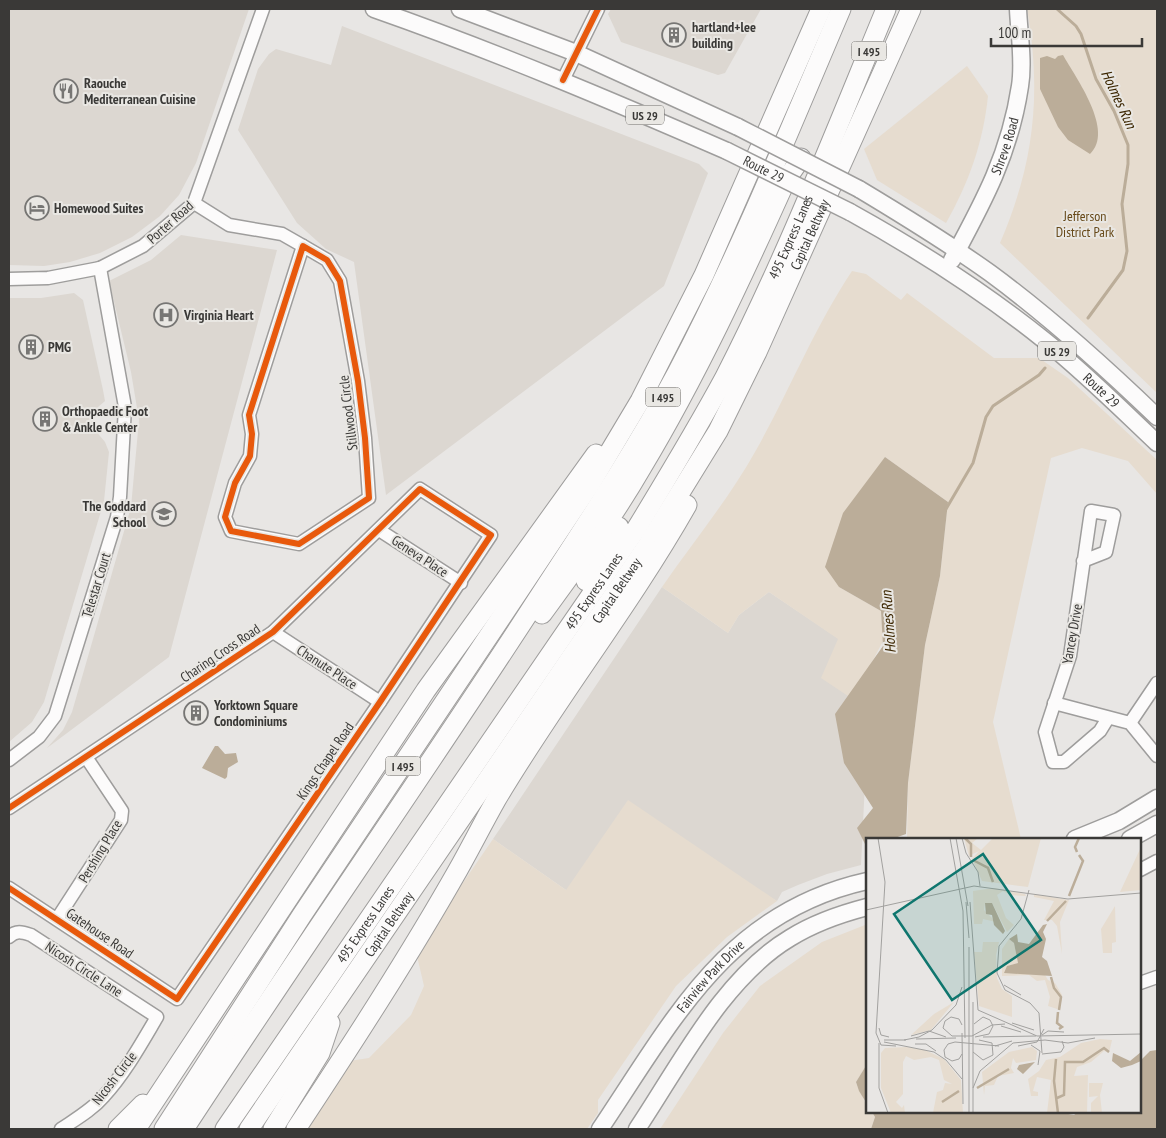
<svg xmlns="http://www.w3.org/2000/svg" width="1166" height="1138" font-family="'PT Sans Narrow',sans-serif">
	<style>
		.built { fill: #dcd7d1 }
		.green { fill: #e6dccf }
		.water { fill: #bbad99 }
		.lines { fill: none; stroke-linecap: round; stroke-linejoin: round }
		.stream { stroke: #bbad99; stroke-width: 3 }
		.minor-casing { stroke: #9e9d9c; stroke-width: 15 }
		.major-casing { stroke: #9e9d9c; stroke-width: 19 }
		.highway-casing { stroke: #9e9d9c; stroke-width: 21 }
		.minor { stroke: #fcfbfb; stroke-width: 12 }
		.major { stroke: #fcfbfb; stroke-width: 16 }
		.highway { stroke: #fcfbfb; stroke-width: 19 }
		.major-bridge-casing { stroke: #9e9d9c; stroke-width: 19; stroke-linecap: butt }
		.major-bridge { stroke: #fcfbfb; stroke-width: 16 }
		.cycleway-casing { stroke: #e9e7e3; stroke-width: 9 }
		.cycleway { stroke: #e8590c; stroke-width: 6 }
		.labels { text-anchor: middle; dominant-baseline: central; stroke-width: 4; stroke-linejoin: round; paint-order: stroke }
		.shield { fill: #e9e7e3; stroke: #6e6d6b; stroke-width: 1 }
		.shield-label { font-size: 12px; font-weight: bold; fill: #3a3937 }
		.poi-label { font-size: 14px; font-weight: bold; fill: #3a3937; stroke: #e9e7e3; text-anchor: start }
		.street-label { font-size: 14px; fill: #3a3937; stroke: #e9e7e3 }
		.park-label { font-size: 14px; fill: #674919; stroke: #e9e7e3 }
		.water-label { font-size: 15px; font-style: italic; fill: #3c2601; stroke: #e9e7e3 }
		.inset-river { fill: none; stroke: #bbad99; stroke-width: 2.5 }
		.inset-road { fill: none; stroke: #a2a19f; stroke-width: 1 }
		.view { fill: #0f766e; fill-opacity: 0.15; stroke: #0f766e; stroke-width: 2.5 }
		.inset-edge { fill: none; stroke: #3a3937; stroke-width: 2.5 }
	</style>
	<rect width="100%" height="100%" fill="#e8e6e4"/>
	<g class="built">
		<path d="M 9,9 L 249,9 L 196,163 L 179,195 L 160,216 L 132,237 L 100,253 L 70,262 L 44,266 L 9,265 Z"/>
		<path d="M 611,9 L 761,9 L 725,73 L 718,75 L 621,42 L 608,14 Z"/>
		<path d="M 342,26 L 699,164 L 708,173 L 664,286 L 386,495 L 354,262 L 326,249 L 297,223 L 238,130 L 258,69 L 269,54 L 276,49 L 331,65 Z"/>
		<path d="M 181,235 L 277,250 L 169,657 L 47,748 L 63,730 L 72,712 L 131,507 L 139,420 L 131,372 L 109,281 L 151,260 Z"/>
		<path d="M 74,293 L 83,300 L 103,390 L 105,401 L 98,407 L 93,422 L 95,430 L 105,442 L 109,452 L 104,501 L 44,702 L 32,722 L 9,742 L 9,298 L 41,298 Z"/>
		<path d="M 662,587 L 728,633 L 739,615 L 769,592 L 839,639 L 869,699 L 861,865 L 827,874 L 798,885 L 782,892 L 777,901 L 761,892 L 566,890 L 493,839 Z"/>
	</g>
	<g class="green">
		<path d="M 1027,9 L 1157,9 L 1157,393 L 1000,243 C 1034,164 1042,94 1027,9 Z"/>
		<path d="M 967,66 L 988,96 C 983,143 969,182 946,223 L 877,180 L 864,149 Z"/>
		<path d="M 852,271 L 866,274 L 901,300 L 907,293 L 994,358 L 1039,358 L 1068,378 L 1157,460 L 1157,494 L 1128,461 L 1082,448 L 1051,458 L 993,722 L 1021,839 L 907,839 L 908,783 L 925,645 L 940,576 L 948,502 L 885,457 L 839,587 L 881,611 L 883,641 L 870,666 L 869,699 L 848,696 L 821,678 L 838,639 L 769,592 L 739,615 L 728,633 L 662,587 C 693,542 728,500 755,452 C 789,392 814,328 852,271 Z"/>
		<path d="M 628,800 L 777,901 L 727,937 L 676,986 L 598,1100 L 598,1113 L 587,1129 L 297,1129 L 343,1062 L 369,1058 L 411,1015 L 424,986 L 417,956 L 425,938 L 493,839 L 566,890 Z"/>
		<path d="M 865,925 L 867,927 L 867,1064 L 856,1082 C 859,1093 867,1100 867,1112 L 872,1112 L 875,1117 L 871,1129 L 660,1129 L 723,1033 L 760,986 L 822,942 Z"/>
	</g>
	<g class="water">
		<path d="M 1063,55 C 1076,78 1115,131 1090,154 L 1068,140 L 1058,127 L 1040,89 L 1040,58 L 1047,56 L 1055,59 L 1058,56 Z"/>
		<path d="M 885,457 L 948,502 L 940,576 L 925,645 L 908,783 L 906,834 L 892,839 L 867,839 L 867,848 L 857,828 L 873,808 L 844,763 L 835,714 L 883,646 L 881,611 L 839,587 L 825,567 L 843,513 Z"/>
		<path d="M 215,746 L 218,746 L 225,754 L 236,753 L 238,762 L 228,768 L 227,777 L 225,779 L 202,768 Z"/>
		<path d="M 1157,1050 L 1157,1129 L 871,1129 L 875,1117 L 872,1112 L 1057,1112 L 1074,1115 L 1078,1112 L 1140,1112 L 1140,1061 L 1150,1051 Z"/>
		<path d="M 867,1064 L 867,1104 L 859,1091 L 856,1082 Z"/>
	</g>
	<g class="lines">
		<g class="stream">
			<path d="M 1057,9 L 1076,26 L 1081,34 L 1096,79 L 1114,111 L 1128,145 L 1128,164 L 1122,204 L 1127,251 L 1123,270 L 1088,318"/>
			<path d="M 946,509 L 973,463 L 986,417 L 993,406 L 1039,375 L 1045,368"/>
		</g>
		<g class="minor-casing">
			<g id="minor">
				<path d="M 563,80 L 598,9"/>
				<path d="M 194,203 L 229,225 L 282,234 L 303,246"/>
				<path d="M 303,246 L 327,260 L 340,281 L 358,381 L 365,438 L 369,498 L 299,544 L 231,531 L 225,517 L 235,483 L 250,456 L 252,434 L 249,415 Z"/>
				<path d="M 9,279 L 48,278 L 100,268 L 143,246 L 194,203 L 263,9"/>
				<path d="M 379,530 L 461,583"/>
				<path d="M 1083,561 L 1106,552 L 1114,515 L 1091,511 L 1070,656 L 1045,732 L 1053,762 L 1064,762 L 1100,731 L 1108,718"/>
				<path d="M 273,632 L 380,702"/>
				<path d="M 1054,703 L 1130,723 L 1157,756"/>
				<path d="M 1130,723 L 1157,683"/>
				<path d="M 9,760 L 39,737 L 55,716 L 117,517 L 120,497 L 125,407 L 100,268"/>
				<path d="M 9,808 L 273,632 L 420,489 L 491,535 L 380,702 L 177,999 L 9,888"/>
				<path d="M 1140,870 L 1157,861"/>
				<path d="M 57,919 L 121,820 L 122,811 L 86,757"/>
				<path d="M 9,937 C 16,930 22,932 31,935 L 157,1017 C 141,1044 125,1073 104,1096 C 92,1110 76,1119 61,1129"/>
				<path d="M 1140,983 L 1157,977"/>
			</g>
		</g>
		<g class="major-casing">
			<g id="major">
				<path d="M 374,9 C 494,51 610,100 727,151"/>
				<path d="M 460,9 L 576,53 L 738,127"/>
				<path d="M 859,189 C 904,216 948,243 990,273 C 1050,317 1104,366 1157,417"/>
				<path id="s1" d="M 850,212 C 917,249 984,292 1044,340 C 1084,372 1120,408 1157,443"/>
				<path id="s2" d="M 952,260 C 984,201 1010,153 1020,86 C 1024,61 1019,33 1018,9"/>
				<path d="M 1075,839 L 1119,821 L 1157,798"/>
				<path d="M 1130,839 L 1157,824"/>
				<path id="s3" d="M 600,1129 C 674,1019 727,912 867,881"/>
				<path d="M 637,1129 C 680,1065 723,978 790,938 C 814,923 840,914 867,907"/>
			</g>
		</g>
		<g class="highway-casing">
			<g id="highway">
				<path d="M 586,581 L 619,527"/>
				<path d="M 542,614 C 577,566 612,519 642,467 C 697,375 742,278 786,180 L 801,158"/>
				<path d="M 118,1129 L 143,1104"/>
				<path d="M 136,1129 L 426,690 L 596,454"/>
				<path d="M 164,1129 L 302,915 L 591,483 L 640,401 L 704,275 L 821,9"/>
				<path d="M 184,1129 C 295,959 411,793 522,623 C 575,541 631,459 677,373 C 739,255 789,131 841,9"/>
				<path id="s4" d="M 225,1129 L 635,531 C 666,480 697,429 725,377 C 786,258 835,132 886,9"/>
				<path id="s5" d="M 249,1129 L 649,543 L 718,431 L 757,352 L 911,9"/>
				<path d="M 273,1129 L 320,1053 L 330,1023"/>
				<path d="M 296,1129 C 352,1044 408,958 458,870 C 471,847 483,823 496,800 C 556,699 629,607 687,505"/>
			</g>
		</g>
		<use href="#minor" class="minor"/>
		<use href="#major" class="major"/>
		<use href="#highway" class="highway"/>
		<g class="major-bridge-casing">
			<g id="major-bridge">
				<path d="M 738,127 L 859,189"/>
				<path id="s6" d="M 727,151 L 850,212"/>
			</g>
		</g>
		<use href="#major-bridge" class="major-bridge"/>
		<g class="cycleway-casing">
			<g id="cycleway">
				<path d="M 563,80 L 598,9"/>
				<path d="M 303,246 L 327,260 L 340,281 L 358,381 L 365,438 L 369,498 L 299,544 L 231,531 L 225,517 L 235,483 L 250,456 L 252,434 L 249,415 Z"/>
				<path d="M 9,808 L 273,632 L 420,489 L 491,535 L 380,702 L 177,999 L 9,888"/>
			</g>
		</g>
		<use href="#cycleway" class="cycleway"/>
	</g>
	<defs>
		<g id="building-ring" transform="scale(1.25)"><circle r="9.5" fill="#e9e7e3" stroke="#777674" stroke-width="1.5"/><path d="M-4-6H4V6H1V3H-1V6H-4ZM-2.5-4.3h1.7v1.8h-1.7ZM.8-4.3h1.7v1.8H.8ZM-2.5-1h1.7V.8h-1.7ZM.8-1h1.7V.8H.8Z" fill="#777674"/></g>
		<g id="restaurant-ring" transform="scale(1.25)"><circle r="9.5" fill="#e9e7e3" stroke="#777674" stroke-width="1.5"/><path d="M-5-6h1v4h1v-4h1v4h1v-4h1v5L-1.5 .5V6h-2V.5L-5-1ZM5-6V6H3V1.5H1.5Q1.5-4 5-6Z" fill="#777674"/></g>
		<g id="hotel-ring" transform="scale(1.25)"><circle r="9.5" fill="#e9e7e3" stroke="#777674" stroke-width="1.5"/><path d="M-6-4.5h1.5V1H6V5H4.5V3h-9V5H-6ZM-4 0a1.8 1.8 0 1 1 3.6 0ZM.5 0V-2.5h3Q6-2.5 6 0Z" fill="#777674"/></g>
		<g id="hospital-ring" transform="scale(1.25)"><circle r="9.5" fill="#e9e7e3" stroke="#777674" stroke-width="1.5"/><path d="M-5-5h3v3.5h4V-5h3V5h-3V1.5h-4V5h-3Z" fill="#777674"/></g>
		<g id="school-ring" transform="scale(1.25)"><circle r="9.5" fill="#e9e7e3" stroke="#777674" stroke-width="1.5"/><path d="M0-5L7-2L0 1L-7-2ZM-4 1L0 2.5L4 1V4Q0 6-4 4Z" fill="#777674"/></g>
	</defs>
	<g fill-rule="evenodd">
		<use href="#building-ring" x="674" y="35"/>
		<use href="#restaurant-ring" x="66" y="91"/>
		<use href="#hotel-ring" x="37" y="208"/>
		<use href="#hospital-ring" x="166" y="315"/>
		<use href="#building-ring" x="31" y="347"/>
		<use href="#building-ring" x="45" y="419"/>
		<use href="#school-ring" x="164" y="514"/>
		<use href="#building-ring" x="196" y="713"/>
	</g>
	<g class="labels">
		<g class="shield">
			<rect x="851.5" y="41.5" width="35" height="19" rx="4"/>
			<rect x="626" y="105.5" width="38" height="19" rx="4"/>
			<rect x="1038" y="341.5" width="38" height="19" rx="4"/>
			<rect x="645.5" y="387.5" width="35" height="19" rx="4"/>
			<rect x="385.5" y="756.5" width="35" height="19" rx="4"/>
		</g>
		<g class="shield-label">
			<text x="869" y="51">I 495</text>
			<text x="645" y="115">US 29</text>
			<text x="1057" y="351">US 29</text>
			<text x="663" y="397">I 495</text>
			<text x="403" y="766">I 495</text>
		</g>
		<g class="poi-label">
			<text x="692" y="27">hartland+lee<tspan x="692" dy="16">building</tspan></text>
			<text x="84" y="83">Raouche<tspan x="84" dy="16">Mediterranean Cuisine</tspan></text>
			<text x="54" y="208">Homewood Suites</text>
			<text x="184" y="315">Virginia Heart</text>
			<text x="48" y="347">PMG</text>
			<text x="62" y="411">Orthopaedic Foot<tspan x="62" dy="16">&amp; Ankle Center</tspan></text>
			<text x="146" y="506" text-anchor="end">The Goddard<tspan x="146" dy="16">School</tspan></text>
			<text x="214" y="705">Yorktown Square<tspan x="214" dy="16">Condominiums</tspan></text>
		</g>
		<g class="street-label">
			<text stroke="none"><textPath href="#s2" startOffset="126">Shreve Road</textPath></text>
			<text stroke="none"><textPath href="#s6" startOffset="41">Route 29</textPath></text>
			<text transform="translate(170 222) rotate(-42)">Porter Road</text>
			<text stroke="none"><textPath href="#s5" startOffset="1058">Capital Beltway</textPath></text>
			<text stroke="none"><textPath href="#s4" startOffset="1058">495 Express Lanes</textPath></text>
			<text stroke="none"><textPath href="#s1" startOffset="309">Route 29</textPath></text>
			<text transform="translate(348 413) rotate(-97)">Stillwood Circle</text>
			<text transform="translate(420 556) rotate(33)">Geneva Place</text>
			<text transform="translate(96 585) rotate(-73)">Telestar Court</text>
			<text stroke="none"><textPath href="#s5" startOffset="652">Capital Beltway</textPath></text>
			<text stroke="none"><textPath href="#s4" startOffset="652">495 Express Lanes</textPath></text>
			<text transform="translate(1072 634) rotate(-80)">Yancey Drive</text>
			<text transform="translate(220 653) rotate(-34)">Charing Cross Road</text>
			<text transform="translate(327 667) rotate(33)">Chanute Place</text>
			<text transform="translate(325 761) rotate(-56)">Kings Chapel Road</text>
			<text transform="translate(100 851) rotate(-59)">Pershing Place</text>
			<text stroke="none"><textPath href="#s4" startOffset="248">495 Express Lanes</textPath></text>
			<text stroke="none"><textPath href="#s5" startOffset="248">Capital Beltway</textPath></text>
			<text transform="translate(100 933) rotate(34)">Gatehouse Road</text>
			<text transform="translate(84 969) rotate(33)">Nicosh Circle Lane</text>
			<text stroke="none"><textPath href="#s3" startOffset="189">Fairview Park Drive</textPath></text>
			<text transform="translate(114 1078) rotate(-52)">Nicosh Circle</text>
		</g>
		<g class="park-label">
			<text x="1085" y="216">Jefferson<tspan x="1085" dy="16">District Park</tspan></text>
		</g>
		<g class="water-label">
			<text transform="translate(1119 99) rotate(65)">Holmes Run</text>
			<text transform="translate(888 622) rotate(-94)">Holmes Run</text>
		</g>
	</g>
	<g transform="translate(866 838)">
		<rect width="275" height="275" fill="#e8e6e4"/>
		<path d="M 98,0 L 112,0 L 106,5 L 115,12 L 127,0 L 175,0 L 162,49 L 116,43 L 106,21 L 113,13 L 103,18 ZM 275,9 L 275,52 L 254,54 ZM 128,50 L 159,56 L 160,58 L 144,57 L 137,53 L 131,57 L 140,80 L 148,87 L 141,94 L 126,65 L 119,65 L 118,72 L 130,84 L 117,81 L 116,86 L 108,86 L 107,53 ZM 168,56 L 203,62 L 194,84 L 196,116 L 191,88 L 186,82 L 178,82 L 188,63 L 168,59 ZM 249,68 L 250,104 L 246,105 L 246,115 L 237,115 L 235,91 ZM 143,101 L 148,105 L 152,125 L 142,128 L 139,134 L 179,137 L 182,142 L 189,145 L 196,157 L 194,172 L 182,168 L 184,159 L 179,142 L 171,143 L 163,137 L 136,138 L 136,111 ZM 117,104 L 133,104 L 130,117 L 131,140 L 136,151 L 146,158 L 146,179 L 113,168 L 108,114 L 116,114 ZM 88,164 L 65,192 L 45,197 L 68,176 ZM 234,201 L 246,202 L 243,215 L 238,213 L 225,224 L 211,229 L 208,238 L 222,237 L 221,275 L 181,275 L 185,242 L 171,239 L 167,253 L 172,254 L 172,258 L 165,258 L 162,241 L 173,233 L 180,222 L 194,219 L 215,205 ZM 40,209 L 59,212 L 78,221 L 95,242 L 97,275 L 67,275 L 71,254 L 77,252 L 79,245 L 86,246 L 78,242 L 73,222 L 65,219 L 48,222 L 40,218 L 37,224 L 37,256 L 30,264 L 36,270 L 38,267 L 39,275 L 25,275 L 15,250 L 15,215 L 19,210 ZM 166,209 L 171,213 L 170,222 L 150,225 L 147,220 L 145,230 L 148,235 L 132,238 L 128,247 L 119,248 L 118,257 L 116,234 L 143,214 ZM 223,245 L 237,245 L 234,257 L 236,275 L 225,275 L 225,265 L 232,258 L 223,259 Z" fill="#e6dccf"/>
		<path d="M 119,65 L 126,65 L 139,93 L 137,96 L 128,87 L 126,77 L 120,76 ZM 181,86 L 177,94 L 180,101 L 176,119 L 181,123 L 186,138 L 138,135 L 141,128 L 152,125 L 148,105 L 143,101 L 151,96 L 152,104 L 163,106 L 177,87 ZM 275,214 L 275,223 L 266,227 L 255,230 L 246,223 L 247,215 L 264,223 ZM 169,224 L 157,236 L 151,231 L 153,227 Z" fill="#bbad99"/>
		<path class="inset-river" d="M 99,0 L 105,6 L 105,19M 211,14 L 209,9 L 213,0M 107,22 L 122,30 L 127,44M 203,58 L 217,23 L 213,17M 181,83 L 200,63M 185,139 L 188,150 L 195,159 L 193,172M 192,174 L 191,185 L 196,189 L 193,191M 190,221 L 188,243 L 192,275M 111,250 L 143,231M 191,260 L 198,257 L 199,224 L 217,224 L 238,210 L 243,214M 76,264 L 93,253"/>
		<path class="inset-road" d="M 12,0 L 19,44 L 10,195 L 15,207 L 30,208M 84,0 L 97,73 L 99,200M 90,0 L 102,68M 96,0 L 100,15 L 112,34 L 114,48M 163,52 L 155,81 L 133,108 L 131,135 L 139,152 L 164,165 L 173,175 L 176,215M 100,64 L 103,100M 104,64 L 112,172 L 171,198 L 275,196M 0,72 L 108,48 L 202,61 L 275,55M 138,147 L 155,157M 107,164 L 107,275M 146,185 L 168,192M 108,186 L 117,179 L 124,182 L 127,188 L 123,196 L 109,199M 96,187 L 93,181 L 85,179 L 79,183 L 77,190 L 86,198 L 106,198 L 126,187 L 139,186M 135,188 L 155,194M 13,190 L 15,197 L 23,199M 96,195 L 97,266M 176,197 L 182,193 L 198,194M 45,198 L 63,193 L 80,199M 117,199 L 170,198M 50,201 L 90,200M 18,202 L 40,202M 38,202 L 53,199 L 66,192 L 90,167 L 96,149M 18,204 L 68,214 L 80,222 L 96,241M 13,205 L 13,250 L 22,275M 49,206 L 60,206 L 70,213M 165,207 L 174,213 L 172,227M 129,208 L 146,203M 152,208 L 171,204 L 178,191M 107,214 L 117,222 L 127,217 L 126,205 L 113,202M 96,216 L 93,221 L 86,223 L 79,219 L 78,212 L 82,206 L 89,204 L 133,208M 176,216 L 195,214 L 198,209 L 196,203M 107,250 L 114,233 L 147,205 L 179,202 L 202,205 L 229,200M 103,275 L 103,109"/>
		<path class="view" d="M 117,16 L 175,102 L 86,162 L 28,76 Z"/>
		<rect width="275" height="275" class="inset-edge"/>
	</g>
	<rect width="1166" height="1138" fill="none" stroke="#3a3937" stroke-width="20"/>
	<path d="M991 38v8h151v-8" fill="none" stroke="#3a3937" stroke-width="2.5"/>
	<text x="998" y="38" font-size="15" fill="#3a3937" stroke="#e9e7e3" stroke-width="4" paint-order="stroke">100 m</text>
</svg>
